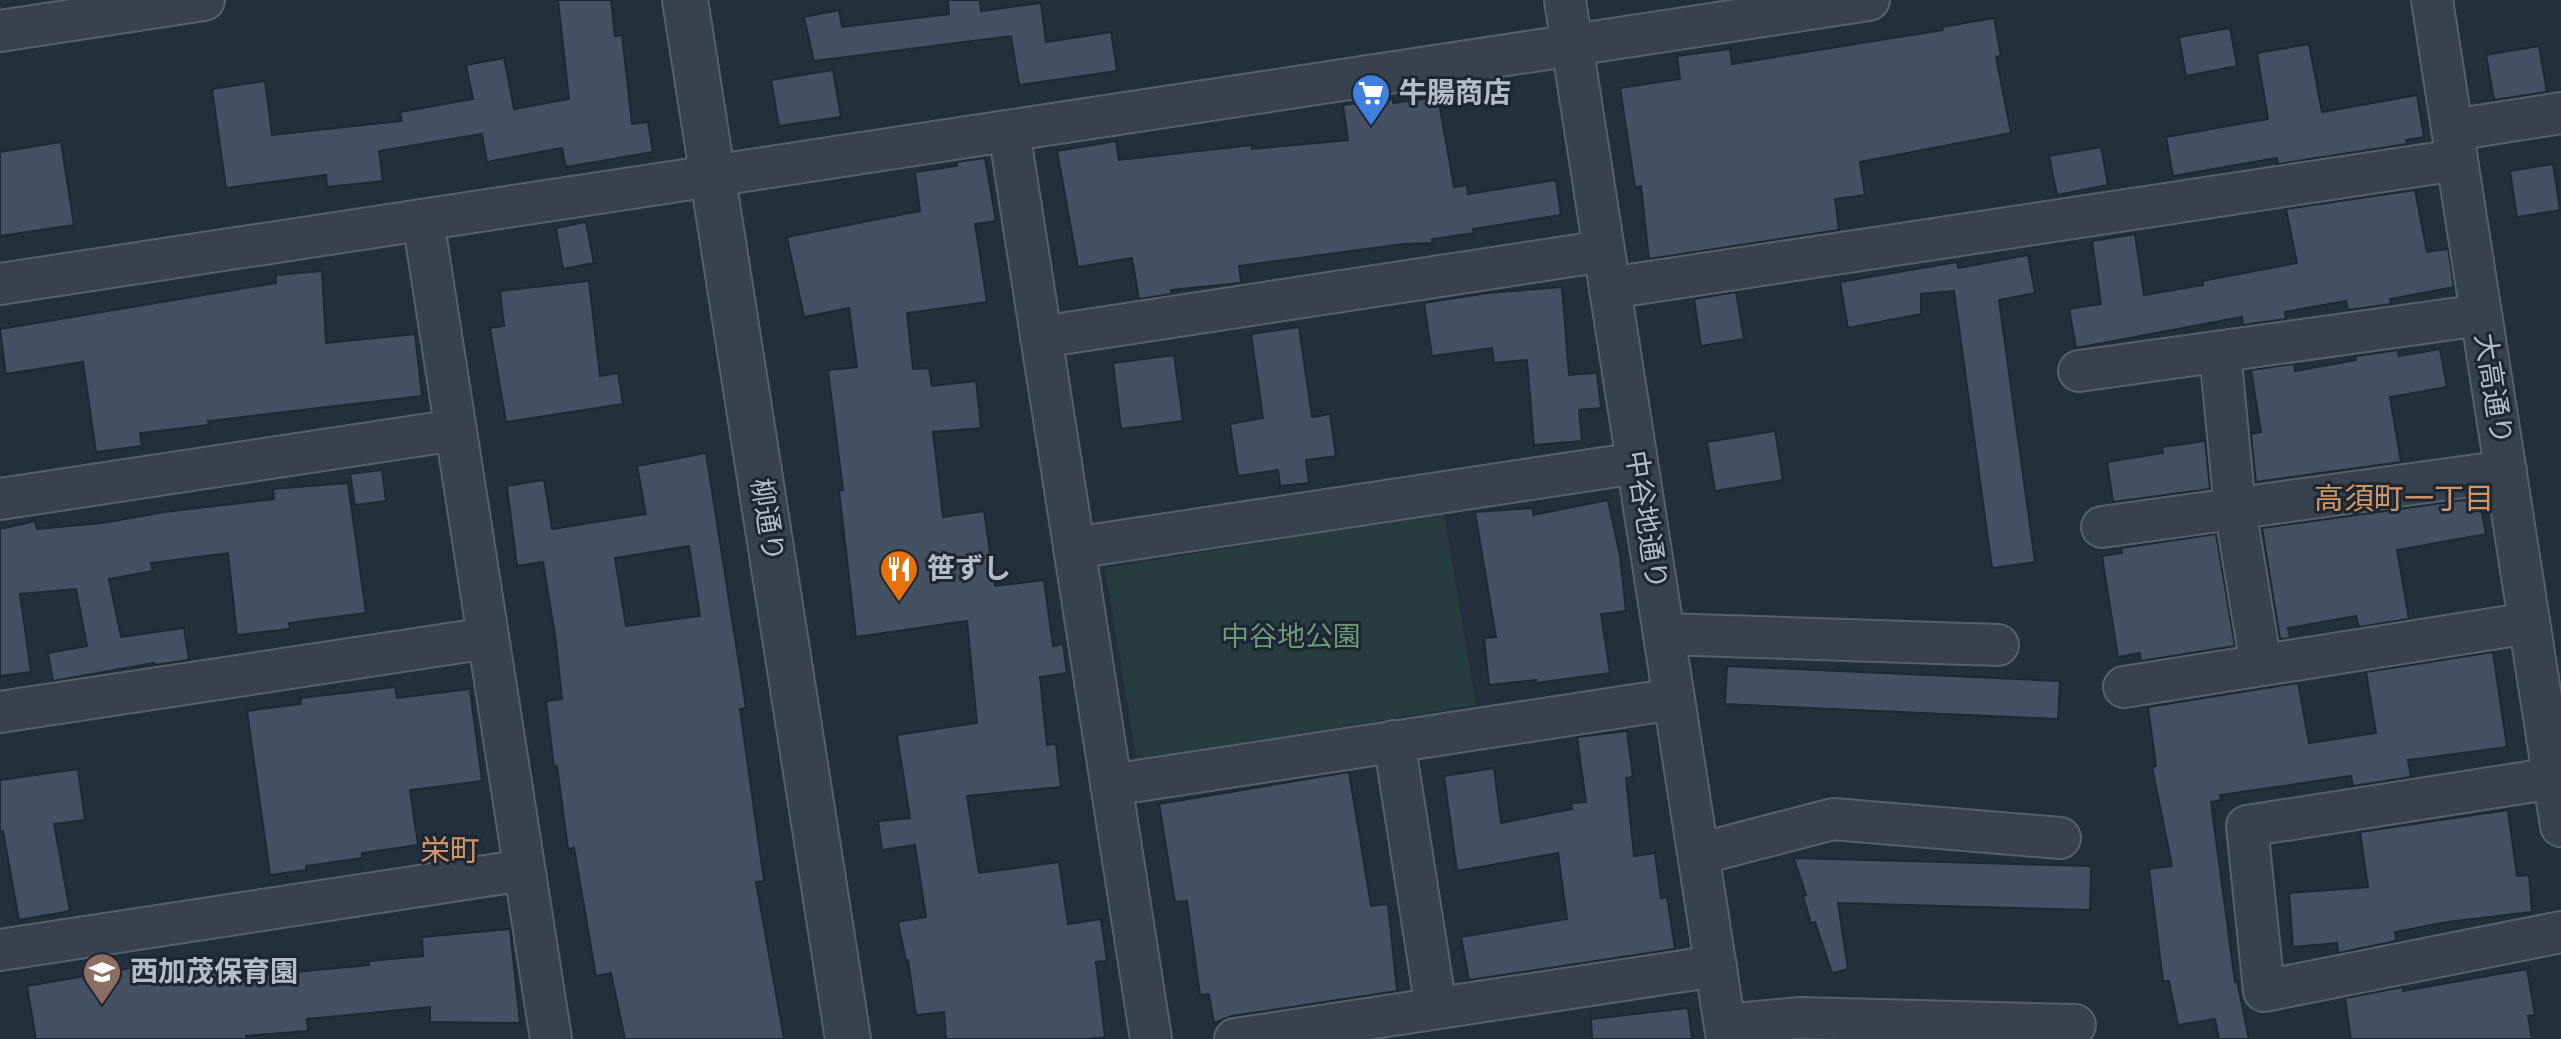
<svg xmlns="http://www.w3.org/2000/svg" width="2561" height="1039" font-family="Signika,'Noto Sans JP',sans-serif">
	<style>
		.green { fill: #263c3f }
		.building { fill: #455162; stroke: #1f2835; stroke-width: 2; fill-rule: evenodd }
		.lines { fill: none; stroke-linecap: round; stroke-linejoin: round }
		.minor-casing { stroke: #565f6c; stroke-width: 44 }
		.tertiary-casing { stroke: #565f6c; stroke-width: 48 }
		.minor { stroke: #38414e; stroke-width: 40 }
		.tertiary { stroke: #38414e; stroke-width: 44 }
		.labels { text-anchor: middle; dominant-baseline: central; stroke-width: 6; stroke-linejoin: round; paint-order: stroke }
		.poi-label { font-size: 28px; font-weight: bold; fill: #b4bcc9; stroke: #1d2633; text-anchor: start }
		.street-label { font-size: 28px; fill: #b4bcc9; stroke: #1d2633 }
		.park-label { font-size: 28px; fill: #6b9a76; stroke: #1d2633 }
		.neighbourhood-label { font-size: 30px; fill: #d59563; stroke: #1d2633 }
	</style>
	<rect width="100%" height="100%" fill="#242f3e"/>
	<path class="green" d="M 1444,513 L 1476,705 L 1137,760 L 1105,568 Z"/>
	<g class="building">
		<path d="M 558,0 L 611,0 L 615,36 L 622,35 L 632,124 L 648,122 L 653,152 L 566,167 L 562,148 L 487,162 L 482,134 L 379,151 L 383,181 L 327,187 L 326,175 L 226,188 L 212,89 L 265,81 L 272,135 L 402,121 L 400,112 L 473,99 L 466,65 L 504,58 L 514,109 L 569,99 Z"/>
		<path d="M 948,0 L 980,0 L 981,11 L 1041,3 L 1046,42 L 1111,32 L 1117,71 L 1019,85 L 1011,36 L 814,61 L 804,17 L 839,10 L 842,27 L 949,14 Z"/>
		<path d="M 1994,18 L 2001,56 L 1996,57 L 2011,133 L 1860,162 L 1865,195 L 1835,199 L 1839,230 L 1649,259 L 1641,186 L 1635,187 L 1620,88 L 1680,79 L 1677,56 L 1730,49 L 1732,64 L 1943,30 L 1942,27 Z"/>
		<path d="M 2230,28 L 2237,66 L 2186,76 L 2179,37 Z"/>
		<path d="M 2309,44 L 2322,112 L 2417,95 L 2424,137 L 2406,140 L 2407,144 L 2278,164 L 2277,158 L 2173,176 L 2166,137 L 2268,119 L 2257,53 Z"/>
		<path d="M 2539,46 L 2547,92 L 2494,100 L 2486,55 Z"/>
		<path d="M 833,70 L 841,117 L 779,126 L 771,80 Z"/>
		<path d="M 1438,97 L 1454,187 L 1467,185 L 1468,194 L 1556,180 L 1561,215 L 1473,229 L 1474,233 L 1432,239 L 1432,243 L 1403,244 L 1239,266 L 1241,283 L 1171,290 L 1172,294 L 1139,299 L 1132,258 L 1078,267 L 1057,151 L 1116,141 L 1119,160 L 1252,145 L 1252,149 L 1348,140 L 1343,105 L 1393,99 L 1393,103 Z"/>
		<path d="M 61,142 L 74,225 L 0,236 L 0,152 Z"/>
		<path d="M 2101,147 L 2108,185 L 2057,195 L 2049,156 Z"/>
		<path d="M 985,158 L 996,221 L 975,224 L 987,302 L 907,313 L 913,369 L 929,368 L 932,386 L 976,381 L 981,428 L 933,432 L 943,517 L 984,511 L 995,586 L 1044,580 L 1053,646 L 1063,644 L 1067,673 L 1040,677 L 1047,745 L 1056,744 L 1061,787 L 967,796 L 979,873 L 1059,862 L 1068,924 L 1101,919 L 1107,961 L 1096,962 L 1105,1037 L 1088,1039 L 946,1039 L 944,1012 L 916,1015 L 908,960 L 906,961 L 898,922 L 926,917 L 915,845 L 882,850 L 878,821 L 910,818 L 897,735 L 977,723 L 967,621 L 856,637 L 839,491 L 843,490 L 828,370 L 857,367 L 849,308 L 804,317 L 787,237 L 920,211 L 915,172 L 957,166 L 957,162 Z"/>
		<path d="M 2553,164 L 2560,210 L 2517,217 L 2510,171 Z"/>
		<path d="M 2415,190 L 2427,252 L 2448,249 L 2454,287 L 2390,299 L 2391,304 L 2348,310 L 2346,301 L 2285,312 L 2286,319 L 2243,325 L 2242,317 L 2076,348 L 2069,309 L 2101,304 L 2092,241 L 2135,234 L 2144,295 L 2203,285 L 2202,281 L 2297,263 L 2286,209 Z"/>
		<path d="M 586,222 L 594,263 L 563,269 L 556,228 Z"/>
		<path d="M 2028,255 L 2035,293 L 1999,300 L 2035,562 L 1992,568 L 1954,291 L 1921,294 L 1921,314 L 1848,328 L 1840,282 L 1957,262 L 1958,268 Z"/>
		<path d="M 322,271 L 326,343 L 415,334 L 422,396 L 208,421 L 209,425 L 140,433 L 142,446 L 96,452 L 83,362 L 6,374 L 0,329 L 276,283 L 276,275 Z"/>
		<path d="M 589,281 L 600,376 L 618,373 L 623,404 L 506,422 L 490,328 L 504,326 L 500,291 Z"/>
		<path d="M 1562,287 L 1569,375 L 1597,373 L 1601,408 L 1579,410 L 1582,441 L 1534,445 L 1527,360 L 1494,363 L 1492,348 L 1432,356 L 1424,303 L 1488,293 Z"/>
		<path d="M 1736,292 L 1744,339 L 1701,346 L 1694,299 Z"/>
		<path d="M 1299,327 L 1312,417 L 1330,414 L 1336,456 L 1306,460 L 1309,483 L 1280,486 L 1278,470 L 1238,476 L 1230,424 L 1263,418 L 1251,334 Z"/>
		<path d="M 2440,349 L 2447,387 L 2390,397 L 2401,462 L 2256,482 L 2251,434 L 2261,432 L 2251,370 L 2294,364 L 2295,371 L 2356,360 L 2355,356 L 2398,350 L 2399,356 Z"/>
		<path d="M 1174,355 L 1183,421 L 1121,429 L 1113,363 Z"/>
		<path d="M 1775,431 L 1783,480 L 1715,491 L 1707,442 Z"/>
		<path d="M 2205,441 L 2210,489 L 2113,502 L 2107,462 L 2163,453 L 2162,447 Z"/>
		<path d="M 706,453 L 746,708 L 740,709 L 764,881 L 756,882 L 784,1039 L 625,1039 L 611,973 L 596,976 L 574,848 L 568,849 L 557,766 L 554,767 L 546,701 L 562,699 L 555,635 L 543,562 L 517,566 L 507,486 L 544,480 L 552,529 L 646,514 L 637,466 ZM 689,546 L 700,616 L 626,626 L 615,558 Z"/>
		<path d="M 382,470 L 386,501 L 355,505 L 350,474 Z"/>
		<path d="M 348,483 L 366,613 L 289,623 L 290,629 L 237,635 L 228,553 L 151,563 L 153,571 L 109,579 L 121,637 L 184,628 L 189,660 L 154,665 L 154,663 L 53,681 L 48,653 L 87,646 L 76,589 L 20,594 L 31,672 L 0,676 L 0,529 L 35,521 L 37,529 L 103,523 L 164,512 L 274,499 L 273,489 Z"/>
		<path d="M 2479,498 L 2486,534 L 2397,550 L 2409,619 L 2359,627 L 2356,616 L 2288,628 L 2290,638 L 2280,639 L 2262,528 Z"/>
		<path d="M 1608,500 L 1620,556 L 1626,611 L 1601,614 L 1610,673 L 1536,683 L 1536,680 L 1489,685 L 1484,638 L 1496,637 L 1475,512 L 1533,508 L 1533,515 Z"/>
		<path d="M 2216,534 L 2235,646 L 2141,661 L 2140,653 L 2118,657 L 2102,556 L 2122,553 L 2121,548 Z"/>
		<path d="M 2493,652 L 2507,747 L 2408,760 L 2411,777 L 2353,786 L 2351,776 L 2220,795 L 2221,800 L 2211,802 L 2235,982 L 2237,981 L 2249,1039 L 2219,1039 L 2215,1019 L 2178,1025 L 2169,981 L 2163,981 L 2149,869 L 2172,866 L 2152,767 L 2156,766 L 2148,707 L 2298,683 L 2309,743 L 2376,733 L 2366,672 Z"/>
		<path d="M 1727,666 L 2060,681 L 2058,719 L 1725,704 Z"/>
		<path d="M 395,687 L 397,698 L 470,689 L 482,781 L 410,790 L 418,845 L 362,853 L 362,858 L 306,866 L 306,870 L 270,875 L 247,711 L 301,704 L 300,698 Z"/>
		<path d="M 1627,731 L 1633,777 L 1626,778 L 1634,856 L 1655,853 L 1661,898 L 1667,897 L 1675,949 L 1469,980 L 1461,937 L 1567,919 L 1558,853 L 1457,871 L 1444,776 L 1494,768 L 1501,823 L 1572,809 L 1571,803 L 1586,802 L 1577,737 Z"/>
		<path d="M 78,769 L 85,820 L 54,824 L 70,911 L 19,920 L 3,831 L 0,832 L 0,780 Z"/>
		<path d="M 1349,772 L 1371,906 L 1388,904 L 1397,991 L 1232,1016 L 1214,1023 L 1209,994 L 1200,995 L 1187,901 L 1175,902 L 1159,804 Z"/>
		<path d="M 2508,810 L 2517,876 L 2529,875 L 2532,912 L 2447,922 L 2395,932 L 2396,941 L 2338,953 L 2337,943 L 2293,947 L 2289,893 L 2368,887 L 2360,832 Z"/>
		<path d="M 1794,858 L 2091,866 L 2090,910 L 1838,903 L 1848,969 L 1832,973 L 1815,922 L 1811,923 L 1803,896 L 1806,895 Z"/>
		<path d="M 510,929 L 520,1023 L 430,1022 L 430,1007 L 307,1019 L 308,1031 L 246,1036 L 246,1039 L 36,1039 L 27,986 L 160,963 L 161,970 L 241,964 L 242,977 L 369,965 L 369,961 L 423,956 L 422,937 Z"/>
		<path d="M 2527,969 L 2535,1015 L 2528,1016 L 2532,1039 L 2351,1039 L 2345,998 L 2403,987 L 2403,991 Z"/>
		<path d="M 1688,1008 L 1692,1039 L 1592,1039 L 1591,1019 Z"/>
	</g>
	<g class="lines">
		<g class="minor-casing">
			<g id="minor">
				<path d="M 1565,0 L 1727,1039"/>
				<path d="M 2432,0 L 2561,826"/>
				<path d="M 0,31 L 204,0"/>
				<path d="M 2453,130 L 2561,113"/>
				<path d="M 1009,131 L 1151,1039"/>
				<path d="M 423,220 L 551,1039"/>
				<path d="M 0,284 L 1869,0"/>
				<path d="M 1610,288 L 2457,160"/>
				<path d="M 1041,337 L 1604,251"/>
				<path d="M 2220,352 L 2235,509 L 2261,665"/>
				<path d="M 2079,371 L 2481,315"/>
				<path d="M 0,499 L 456,430"/>
				<path d="M 2102,527 L 2506,471"/>
				<path d="M 1074,548 L 1637,463"/>
				<path d="M 1664,634 L 1998,645"/>
				<path d="M 2124,687 L 2529,623"/>
				<path d="M 0,712 L 488,638"/>
				<path d="M 1394,741 L 1436,1008"/>
				<path d="M 2554,778 L 2247,826 L 2264,991 L 2561,932"/>
				<path d="M 1111,785 L 1674,699"/>
				<path d="M 1699,854 L 1833,819 L 2060,838"/>
				<path d="M 0,950 L 524,870"/>
				<path d="M 1725,1025 L 1801,1018 L 2075,1025"/>
				<path d="M 1235,1039 L 1716,966"/>
			</g>
		</g>
		<g class="tertiary-casing">
			<path id="tertiary" d="M 685,0 L 848,1039"/>
		</g>
		<use href="#minor" class="minor"/>
		<use href="#tertiary" class="tertiary"/>
	</g>
	<defs>
		<g id="supermarket-pin" transform="scale(2)"><path d="M0 17L-7.5 6A9.5 9.5 0 1 1 7.5 6Z" fill="#3f7fe0" stroke="#1d2633"/><path d="M-6-5.5h2.5l.6 2H6L4.5 2H-2.5L-4.4-4H-6ZM-1.5 3.2a1.3 1.3 0 1 0 .1 0ZM3 3.2a1.3 1.3 0 1 0 .1 0Z" fill="#fff"/></g>
		<g id="restaurant-pin" transform="scale(2)"><path d="M0 17L-7.5 6A9.5 9.5 0 1 1 7.5 6Z" fill="#e8710a" stroke="#1d2633"/><path d="M-5-6h1v4h1v-4h1v4h1v-4h1v5L-1.5 .5V6h-2V.5L-5-1ZM5-6V6H3V1.5H1.5Q1.5-4 5-6Z" fill="#fff"/></g>
		<g id="school-pin" transform="scale(2)"><path d="M0 17L-7.5 6A9.5 9.5 0 1 1 7.5 6Z" fill="#8d6e63" stroke="#1d2633"/><path d="M0-5L7-2L0 1L-7-2ZM-4 1L0 2.5L4 1V4Q0 6-4 4Z" fill="#fff"/></g>
	</defs>
	<g fill-rule="evenodd">
		<use href="#supermarket-pin" x="1371" y="93"/>
		<use href="#restaurant-pin" x="899" y="569"/>
		<use href="#school-pin" x="102" y="972"/>
	</g>
	<g class="labels">
		<g class="poi-label">
			<text x="1399" y="93">牛腸商店</text>
			<text x="927" y="569">笹ずし</text>
			<text x="130" y="972">西加茂保育園</text>
		</g>
		<g class="street-label">
			<text transform="translate(2493 389) rotate(81)">大高通り</text>
			<text transform="translate(767 520) rotate(81)">柳通り</text>
			<text transform="translate(1646 520) rotate(81)">中谷地通り</text>
		</g>
		<g class="park-label">
			<text x="1291" y="637">中谷地公園</text>
		</g>
		<g class="neighbourhood-label">
			<text x="2404" y="499">高須町一丁目</text>
			<text x="450" y="851">栄町</text>
		</g>
	</g>
</svg>
